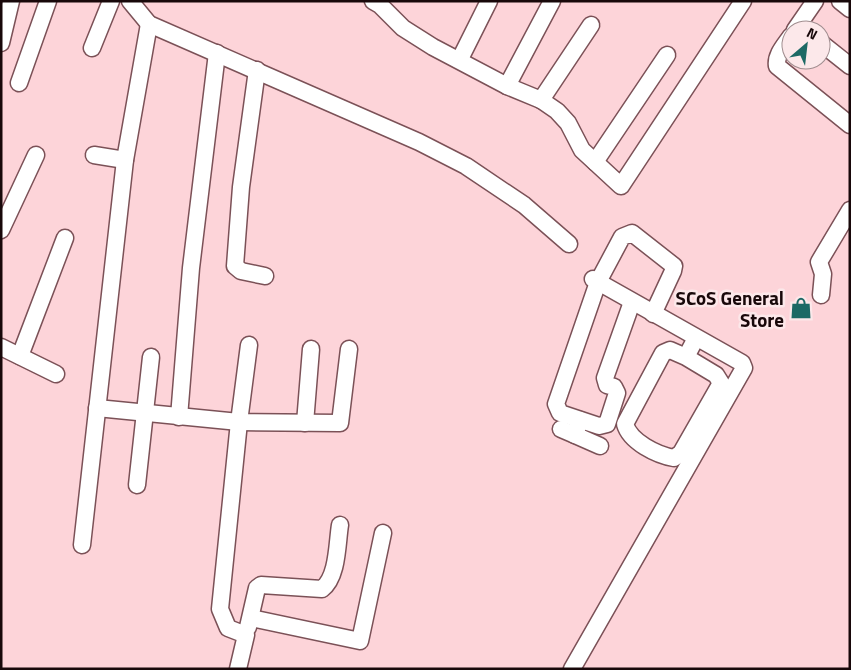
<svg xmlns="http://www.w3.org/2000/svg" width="851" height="670" font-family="'Titillium Web',sans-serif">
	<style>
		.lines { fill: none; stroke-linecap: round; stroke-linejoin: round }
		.minor-casing { stroke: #7b5157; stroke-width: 19 }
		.minor { stroke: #fff; stroke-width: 16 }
		.labels { text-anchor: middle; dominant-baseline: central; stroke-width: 5; stroke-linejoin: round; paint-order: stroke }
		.poi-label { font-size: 19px; font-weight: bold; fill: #18080a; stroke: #fce8ea; text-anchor: end }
	</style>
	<rect width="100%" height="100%" fill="#fdd4d9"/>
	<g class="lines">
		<g class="minor-casing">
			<g id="minor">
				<path d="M 130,1 L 149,24 L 419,142 L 466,166 L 524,205 L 569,244"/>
				<path d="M 373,1 L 380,5 L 403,28 L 433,47 L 507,86 L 541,100 L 557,111 L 568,123 L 582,150 L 621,186 L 743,1"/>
				<path d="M 840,1 L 850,9"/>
				<path d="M 795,30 L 815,1"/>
				<path d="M 791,36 C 785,45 775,55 777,66 L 850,125"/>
				<path d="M 1,43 L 11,1"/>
				<path d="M 821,43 L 850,66"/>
				<path d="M 92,48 L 111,1"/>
				<path d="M 460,59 L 489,1"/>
				<path d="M 257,70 L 241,187 L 235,266 L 241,271 L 265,276"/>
				<path d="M 19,83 L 48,1"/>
				<path d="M 507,86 L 552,1"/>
				<path d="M 541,100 L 591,25"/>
				<path d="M 94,155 L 125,160"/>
				<path d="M 595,162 L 667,55"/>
				<path d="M 1,230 L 36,155"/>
				<path d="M 821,295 L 823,274 L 819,262 L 850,210"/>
				<path d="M 632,302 L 605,378 L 607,385 L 614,387 L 617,393 L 607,424 L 599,426 L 560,413 L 556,404 L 598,282 L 622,237 L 632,233 L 674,266 L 673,271 L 653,314"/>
				<path d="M 1,347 L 56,374"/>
				<path d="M 20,356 L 65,238"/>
				<path d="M 686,357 L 716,375 L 721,383 L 681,453 L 674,458 C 657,455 630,442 625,424 L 663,353 L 670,350 L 686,357 L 696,338"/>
				<path d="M 97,408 L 239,422 L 340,423 L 349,349"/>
				<path d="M 179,417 L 191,268 L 217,53"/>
				<path d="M 305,423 L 311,349"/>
				<path d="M 561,429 L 575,435 L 580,420"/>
				<path d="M 575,435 L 600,446"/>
				<path d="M 137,485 L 151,357"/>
				<path d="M 82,545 L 125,160 L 149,24"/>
				<path d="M 251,618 L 360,641 L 383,533"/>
				<path d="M 248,627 L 257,588 L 261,585 L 322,589 C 338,577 337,543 340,525"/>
				<path d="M 238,669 L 246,635 L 228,628 L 220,609 L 239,422 L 249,345"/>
				<path d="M 572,669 L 744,368 L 742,363 L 593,279"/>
			</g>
		</g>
		<use href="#minor" class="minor"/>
	</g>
	<defs>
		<g id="shop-bare" transform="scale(1.725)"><path d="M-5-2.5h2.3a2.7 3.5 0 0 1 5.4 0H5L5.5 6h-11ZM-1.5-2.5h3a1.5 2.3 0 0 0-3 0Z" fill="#1d6965" stroke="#fce8ea" stroke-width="2.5" paint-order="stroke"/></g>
	</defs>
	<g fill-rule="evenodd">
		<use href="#shop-bare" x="801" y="308"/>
	</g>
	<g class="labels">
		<g class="poi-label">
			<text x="784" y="297">SCoS General<tspan x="784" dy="22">Store</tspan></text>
		</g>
	</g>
	<rect width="851" height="670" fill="none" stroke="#18080a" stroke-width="5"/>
	<g transform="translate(806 45) rotate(28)"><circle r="24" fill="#fce8ea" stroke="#a18e90"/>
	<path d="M0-4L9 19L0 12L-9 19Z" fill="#1d6965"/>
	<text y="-8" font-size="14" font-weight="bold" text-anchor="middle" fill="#18080a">N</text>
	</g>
</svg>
